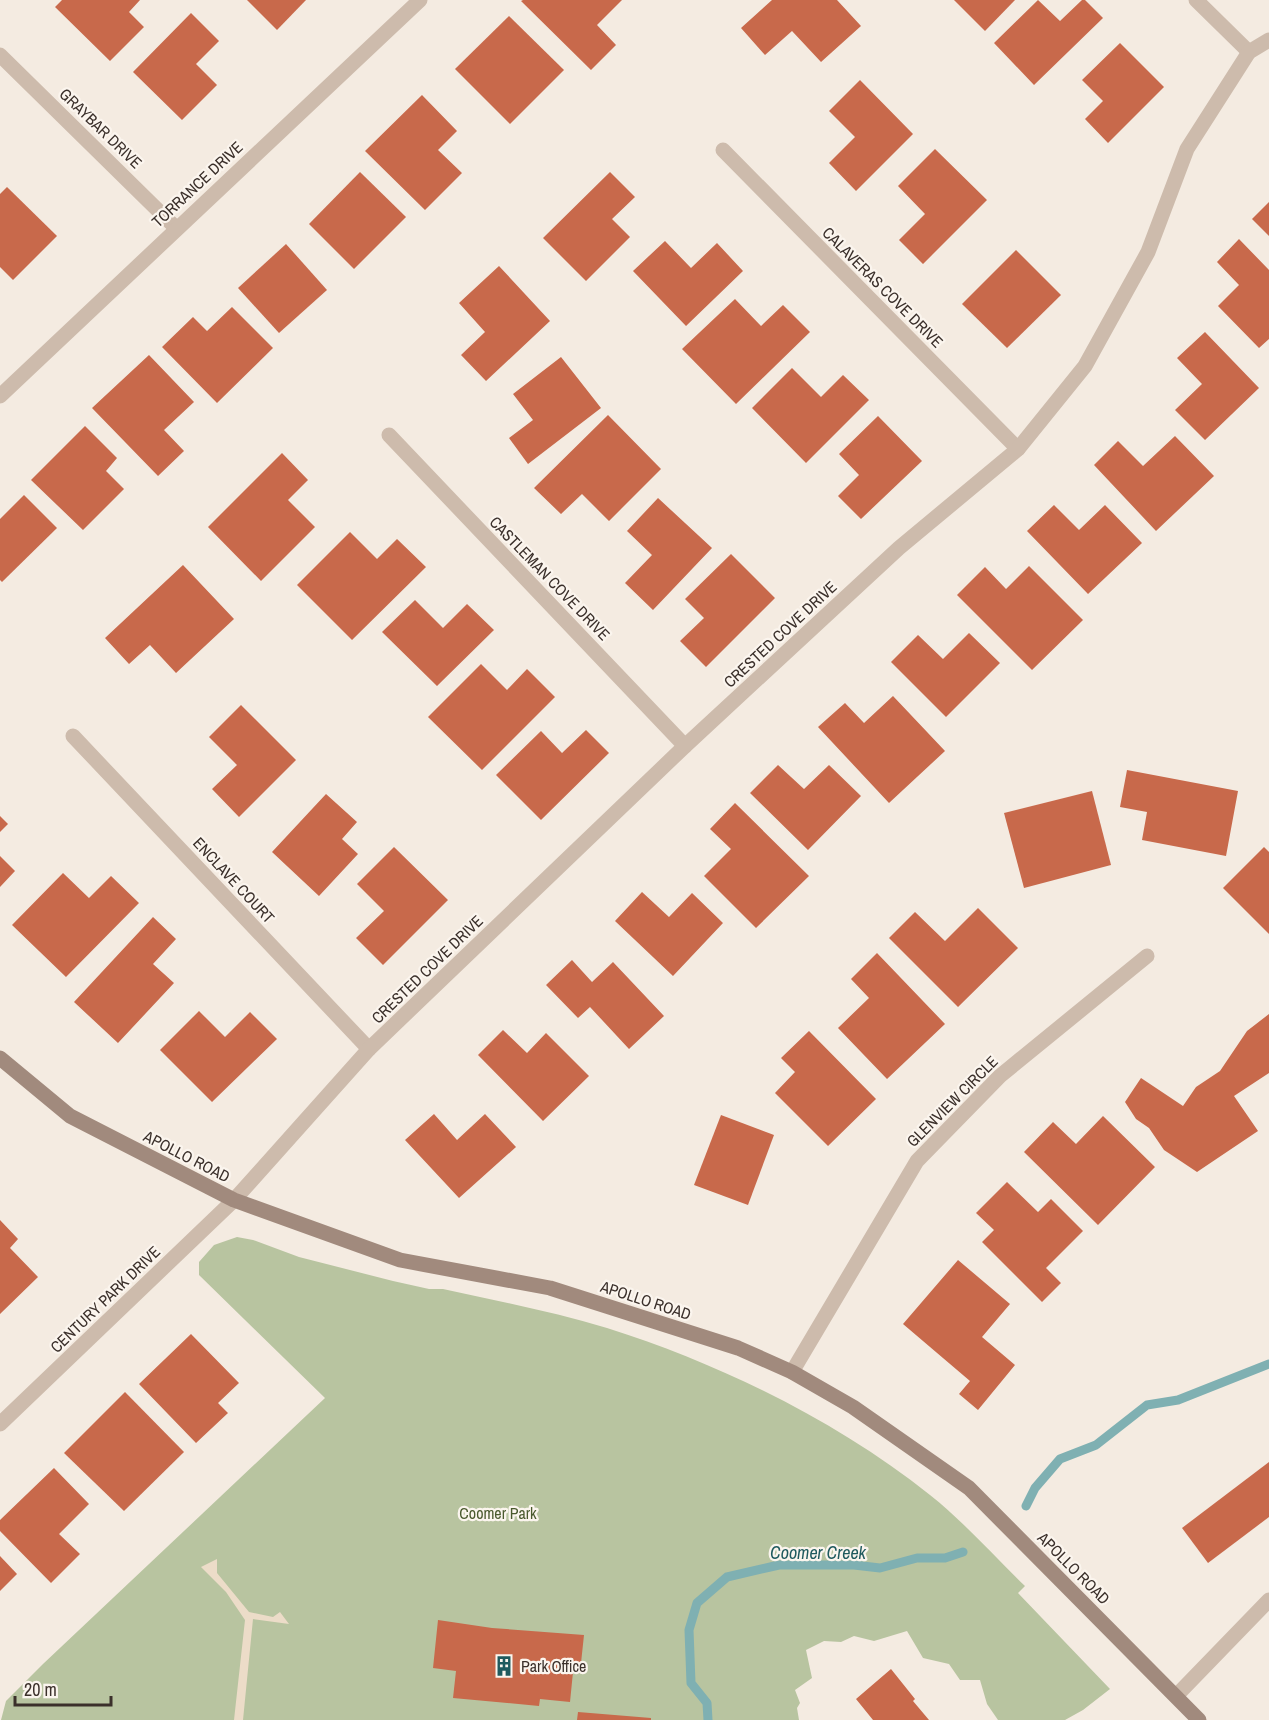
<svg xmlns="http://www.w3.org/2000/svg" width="1269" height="1720" font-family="'Archivo Narrow',sans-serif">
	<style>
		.green { fill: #b8c4a0 }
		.plaza { fill: #ecdcc8 }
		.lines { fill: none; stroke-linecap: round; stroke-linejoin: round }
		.stream { stroke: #7fb0b2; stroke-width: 9 }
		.building { fill: #c8694b }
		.street { stroke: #cdbbac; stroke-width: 15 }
		.secondary { stroke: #a18a7d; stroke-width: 15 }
		.labels { text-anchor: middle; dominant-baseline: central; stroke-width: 4.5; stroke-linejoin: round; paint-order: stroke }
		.street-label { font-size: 16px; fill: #3b302b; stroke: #fbf5ee }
		.park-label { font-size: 16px; fill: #4a5a2e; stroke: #fbf5ee }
		.poi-label { font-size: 16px; fill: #3b302b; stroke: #fbf5ee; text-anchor: start }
		.water-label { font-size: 18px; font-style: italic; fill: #1f5a5e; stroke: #fbf5ee }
	</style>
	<rect width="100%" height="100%" fill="#f4ebe1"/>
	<path class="green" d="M 237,1237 L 253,1240 L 299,1257 L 393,1281 L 429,1289 L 443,1289 C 498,1301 554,1312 607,1328 C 721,1364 837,1421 930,1495 C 964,1522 994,1556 1025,1586 L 1018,1593 L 1110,1689 L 1083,1710 L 1065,1720 L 998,1720 L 987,1704 L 980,1680 L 960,1680 L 949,1664 L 923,1658 L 907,1631 L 874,1641 L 854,1636 L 841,1642 L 824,1641 L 806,1650 L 812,1678 L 795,1690 L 800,1703 L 797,1708 L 799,1720 L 1,1720 L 6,1701 L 43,1664 L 325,1398 L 199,1275 L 199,1262 L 214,1245 Z"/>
	<path class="plaza" d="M 217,1559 L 217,1573 L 249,1612 L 273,1617 L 280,1612 L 289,1624 L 253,1619 L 243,1720 L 234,1720 L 245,1620 L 226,1592 L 201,1567 Z"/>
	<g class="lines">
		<g class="stream">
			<path d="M 1026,1506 L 1035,1488 L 1060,1459 L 1096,1445 L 1147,1405 L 1178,1400 L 1269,1364"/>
			<path d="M 708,1720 L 707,1703 L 691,1683 L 689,1630 L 697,1603 L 727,1577 L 779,1565 L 854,1565 L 880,1568 L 917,1558 L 945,1558 L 963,1552"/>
		</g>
	</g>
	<g class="building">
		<path d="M 62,0 L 140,0 L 129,12 L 144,27 L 110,61 L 55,7 Z"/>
		<path d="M 247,0 L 306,0 L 277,30 Z"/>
		<path d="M 523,0 L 622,0 L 597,25 L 616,45 L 591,70 L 521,1 Z"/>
		<path d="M 772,0 L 837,0 L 861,26 L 821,62 L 792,31 L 765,55 L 741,28 Z"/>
		<path d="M 954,0 L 1015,0 L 985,31 Z"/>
		<path d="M 1038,0 L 1060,21 L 1082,0 L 1085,0 L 1103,18 L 1034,85 L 994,43 Z"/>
		<path d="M 191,13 L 219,41 L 196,64 L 217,85 L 182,120 L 133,72 Z"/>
		<path d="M 509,16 L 564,70 L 510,124 L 455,69 Z"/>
		<path d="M 1120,43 L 1164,87 L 1108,143 L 1085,119 L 1103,101 L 1082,80 Z"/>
		<path d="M 860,80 L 913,134 L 856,191 L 829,163 L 855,137 L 829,111 Z"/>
		<path d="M 422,95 L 457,131 L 438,150 L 462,173 L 425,210 L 365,151 Z"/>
		<path d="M 935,149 L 987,200 L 923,264 L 899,240 L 925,214 L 898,186 Z"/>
		<path d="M 360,172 L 406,217 L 354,269 L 309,224 Z"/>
		<path d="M 610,172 L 635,197 L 612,219 L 630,237 L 586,281 L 543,238 Z"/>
		<path d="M 7,187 L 57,236 L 13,280 L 0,267 L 0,194 Z"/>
		<path d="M 1269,202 L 1269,236 L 1252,219 Z"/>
		<path d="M 1239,239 L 1269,270 L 1269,339 L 1259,348 L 1218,306 L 1239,285 L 1217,262 Z"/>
		<path d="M 665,241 L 691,268 L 717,243 L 743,271 L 686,326 L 633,271 Z"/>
		<path d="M 286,244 L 327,290 L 279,333 L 238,288 Z"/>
		<path d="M 1016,250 L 1061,295 L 1007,348 L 962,304 Z"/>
		<path d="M 499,266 L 550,321 L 486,381 L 461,355 L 485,332 L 459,303 Z"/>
		<path d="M 735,299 L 761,326 L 783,305 L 810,332 L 736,404 L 682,349 Z"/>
		<path d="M 232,307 L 273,348 L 217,403 L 162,347 L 193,317 L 207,331 Z"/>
		<path d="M 1205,332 L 1259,388 L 1205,440 L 1175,410 L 1202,384 L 1177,358 Z"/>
		<path d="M 149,355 L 194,402 L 164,430 L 184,451 L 158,476 L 92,408 Z"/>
		<path d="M 561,357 L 601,408 L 528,464 L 509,438 L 533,420 L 513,394 Z"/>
		<path d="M 792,368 L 821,397 L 843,375 L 869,400 L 806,463 L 752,408 Z"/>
		<path d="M 608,415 L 661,469 L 609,521 L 582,494 L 561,514 L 534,488 Z"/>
		<path d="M 878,416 L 922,461 L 861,519 L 838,496 L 859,475 L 839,454 Z"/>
		<path d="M 85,426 L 117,458 L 106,471 L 124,489 L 83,530 L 31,480 Z"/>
		<path d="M 1175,436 L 1214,476 L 1156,531 L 1094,465 L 1118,441 L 1143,466 Z"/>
		<path d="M 282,453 L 308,480 L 288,500 L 315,527 L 261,581 L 208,527 Z"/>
		<path d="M 24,495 L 57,528 L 2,582 L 0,580 L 0,519 Z"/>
		<path d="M 658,498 L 712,548 L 653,610 L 625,583 L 652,555 L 627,531 Z"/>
		<path d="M 1054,505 L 1079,530 L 1105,505 L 1142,543 L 1088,594 L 1027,531 Z"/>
		<path d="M 350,532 L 377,559 L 397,539 L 426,567 L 352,640 L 297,585 Z"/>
		<path d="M 731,554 L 775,598 L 706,667 L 680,641 L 704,618 L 685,599 Z"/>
		<path d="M 183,565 L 234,619 L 176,673 L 150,645 L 129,664 L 105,638 Z"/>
		<path d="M 1029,566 L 1083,620 L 1032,670 L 957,595 L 985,567 L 1006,589 Z"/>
		<path d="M 415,600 L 443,628 L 467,604 L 494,630 L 437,686 L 382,632 Z"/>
		<path d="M 969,633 L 1000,663 L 946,717 L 891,662 L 918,635 L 943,659 Z"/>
		<path d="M 481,664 L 507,690 L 527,669 L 555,697 L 482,770 L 428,717 Z"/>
		<path d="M 893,696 L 945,751 L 889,803 L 818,727 L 845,703 L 864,723 Z"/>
		<path d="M 241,705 L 296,760 L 239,817 L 212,789 L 237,765 L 209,737 Z"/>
		<path d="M 586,730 L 609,753 L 541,820 L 496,775 L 541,731 L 562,753 Z"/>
		<path d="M 778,765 L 804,789 L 829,765 L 861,796 L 808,850 L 750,793 Z"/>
		<path d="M 1127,770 L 1238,791 L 1226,856 L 1142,840 L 1147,812 L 1120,807 Z"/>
		<path d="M 1092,791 L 1111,865 L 1024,888 L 1004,813 Z"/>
		<path d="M 326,794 L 357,822 L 342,839 L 358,854 L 319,896 L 272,852 Z"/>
		<path d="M 735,803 L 809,876 L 756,928 L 704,876 L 731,849 L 710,829 Z"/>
		<path d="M 0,816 L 8,824 L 0,832 Z"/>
		<path d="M 394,847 L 448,900 L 383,965 L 356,938 L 384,911 L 357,884 Z"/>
		<path d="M 1264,847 L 1269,852 L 1269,934 L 1223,888 Z"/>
		<path d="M 0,856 L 15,871 L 0,887 Z"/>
		<path d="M 63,873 L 89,898 L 111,876 L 139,903 L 66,977 L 12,925 Z"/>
		<path d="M 642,892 L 669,917 L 692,893 L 723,923 L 673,976 L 615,921 Z"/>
		<path d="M 978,908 L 1018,948 L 958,1007 L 889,938 L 915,912 L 945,941 Z"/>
		<path d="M 153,917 L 176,939 L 153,964 L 174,983 L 118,1043 L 74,1002 Z"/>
		<path d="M 877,953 L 945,1024 L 887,1079 L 838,1028 L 869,998 L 851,979 Z"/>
		<path d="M 572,960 L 592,982 L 613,962 L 664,1016 L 629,1049 L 590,1007 L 578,1018 L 546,985 Z"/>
		<path d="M 199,1011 L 225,1037 L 250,1012 L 277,1039 L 212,1102 L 160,1050 Z"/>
		<path d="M 1269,1014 L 1269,1073 L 1234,1096 L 1258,1131 L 1197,1172 L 1164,1150 L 1149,1128 L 1136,1119 L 1125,1102 L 1141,1078 L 1183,1106 L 1196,1087 L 1220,1071 L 1247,1031 Z"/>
		<path d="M 503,1030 L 527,1053 L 546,1033 L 589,1076 L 543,1121 L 478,1055 Z"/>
		<path d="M 809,1031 L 876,1099 L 828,1146 L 775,1093 L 795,1072 L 781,1058 Z"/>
		<path d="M 434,1114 L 457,1140 L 485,1114 L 516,1147 L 459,1198 L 405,1140 Z"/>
		<path d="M 721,1115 L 774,1135 L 748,1205 L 694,1185 Z"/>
		<path d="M 1103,1116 L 1155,1167 L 1098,1225 L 1024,1152 L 1053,1122 L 1076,1144 Z"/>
		<path d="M 1007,1182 L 1038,1212 L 1051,1199 L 1083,1231 L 1046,1268 L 1061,1283 L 1042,1302 L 982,1242 L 994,1230 L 976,1213 Z"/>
		<path d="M 0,1220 L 18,1239 L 10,1248 L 38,1277 L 0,1314 Z"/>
		<path d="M 958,1260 L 1010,1304 L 982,1337 L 1015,1365 L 978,1410 L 959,1394 L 970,1381 L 903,1324 Z"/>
		<path d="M 191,1334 L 239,1383 L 218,1403 L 228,1413 L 196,1443 L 139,1384 Z"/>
		<path d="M 125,1392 L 184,1452 L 124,1511 L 64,1453 Z"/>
		<path d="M 1269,1462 L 1269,1517 L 1208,1563 L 1182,1528 Z"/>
		<path d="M 54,1468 L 89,1504 L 59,1534 L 80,1554 L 51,1583 L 0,1531 L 0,1520 Z"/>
		<path d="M 0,1556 L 17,1574 L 0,1591 Z"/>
		<path d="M 438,1620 L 492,1628 L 584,1635 L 581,1663 L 574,1662 L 570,1702 L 540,1699 L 539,1706 L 453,1698 L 456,1671 L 433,1668 Z"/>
		<path d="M 891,1669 L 915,1699 L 913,1701 L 929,1720 L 873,1720 L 856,1699 Z"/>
		<path d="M 578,1712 L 651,1718 L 651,1720 L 577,1720 Z"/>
	</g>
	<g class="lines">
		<g class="street">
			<path d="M 1196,0 L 1249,52"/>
			<path d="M 0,55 L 176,228"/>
			<path d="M 723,150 L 1018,449"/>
			<path d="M 0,396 L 420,0"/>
			<path d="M 389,435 L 685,746"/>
			<path d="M 73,736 L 369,1049"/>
			<path d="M 792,1372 L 917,1161 L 1000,1076 L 1147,956"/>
			<path d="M 0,1424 L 234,1200 L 369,1049 L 685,746 L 899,548 L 1018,449 L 1085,366 L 1148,252 L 1187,149 L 1249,52 L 1269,40"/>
			<path d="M 1176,1696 L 1269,1600"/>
		</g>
		<path class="secondary" d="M 0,1058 L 70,1116 L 234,1200 L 400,1260 L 550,1288 L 738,1348 L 792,1372 L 853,1407 L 969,1488 L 1199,1720"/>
	</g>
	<defs>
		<g id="building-bare" transform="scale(1.62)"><path d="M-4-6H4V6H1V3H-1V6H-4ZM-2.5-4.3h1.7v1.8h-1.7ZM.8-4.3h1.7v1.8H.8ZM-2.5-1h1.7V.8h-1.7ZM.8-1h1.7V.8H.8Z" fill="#1f5a5e" stroke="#fbf5ee" stroke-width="2.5" paint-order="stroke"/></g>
	</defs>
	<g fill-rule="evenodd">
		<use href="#building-bare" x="504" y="1666"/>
	</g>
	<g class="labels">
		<g class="street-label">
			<text transform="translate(101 128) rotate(44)">GRAYBAR DRIVE</text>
			<text transform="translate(197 184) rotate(-43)">TORRANCE DRIVE</text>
			<text transform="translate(883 287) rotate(45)">CALAVERAS COVE DRIVE</text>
			<text transform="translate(550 578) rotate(46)">CASTLEMAN COVE DRIVE</text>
			<text transform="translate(780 634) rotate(-43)">CRESTED COVE DRIVE</text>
			<text transform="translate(234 880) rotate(47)">ENCLAVE COURT</text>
			<text transform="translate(427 969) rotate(-44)">CRESTED COVE DRIVE</text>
			<text transform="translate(952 1101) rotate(-45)">GLENVIEW CIRCLE</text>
			<text transform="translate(187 1156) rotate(27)">APOLLO ROAD</text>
			<text transform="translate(105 1299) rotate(-44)">CENTURY PARK DRIVE</text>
			<text transform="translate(646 1300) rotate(18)">APOLLO ROAD</text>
			<text transform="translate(1074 1568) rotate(45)">APOLLO ROAD</text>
		</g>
		<g class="park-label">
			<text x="498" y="1513">Coomer Park</text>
		</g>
		<g class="poi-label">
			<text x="521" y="1666">Park Office</text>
		</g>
		<g class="water-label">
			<text x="818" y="1552">Coomer Creek</text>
		</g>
	</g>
	<path d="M15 1696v9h96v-9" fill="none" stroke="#3b302b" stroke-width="3"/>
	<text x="24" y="1696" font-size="18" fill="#3b302b" stroke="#fbf5ee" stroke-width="4.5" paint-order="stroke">20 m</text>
</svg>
